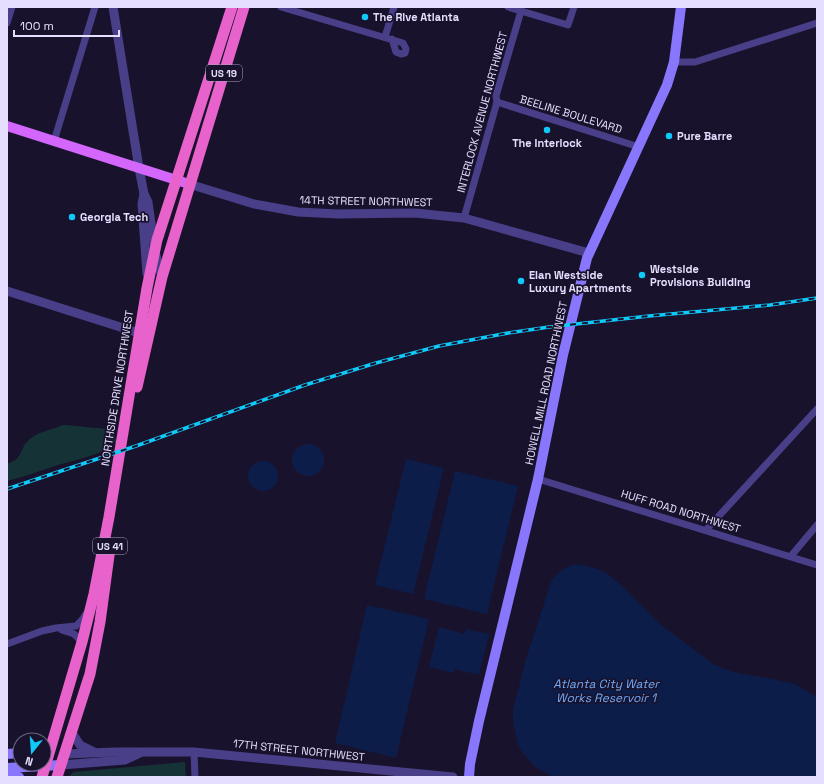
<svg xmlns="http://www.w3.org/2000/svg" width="824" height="784" font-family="'Space Grotesk',sans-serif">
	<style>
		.green { fill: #153336 }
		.water { fill: #0d1d4a }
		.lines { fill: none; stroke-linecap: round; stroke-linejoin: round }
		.minor { stroke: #493f89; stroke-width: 7 }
		.tertiary { stroke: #493f89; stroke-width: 9 }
		.secondary { stroke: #8877fc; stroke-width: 10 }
		.primary { stroke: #d367fb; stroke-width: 10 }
		.trunk { stroke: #e762ca; stroke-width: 11 }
		.rail-casing { stroke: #0fcaf9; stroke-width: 3.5 }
		.rail { stroke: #19122c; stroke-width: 2; stroke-dasharray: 6; stroke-linecap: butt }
		.poi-dot { fill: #0fcaf9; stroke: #19122c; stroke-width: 1.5 }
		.labels { text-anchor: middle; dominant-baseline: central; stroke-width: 3.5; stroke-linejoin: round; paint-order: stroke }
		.shield { fill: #19122c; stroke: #a8a1bf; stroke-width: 1 }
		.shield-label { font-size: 10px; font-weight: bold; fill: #e5defe }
		.poi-label { font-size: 11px; font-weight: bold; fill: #e5defe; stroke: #19122c; text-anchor: start }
		.street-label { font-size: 11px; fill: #e5defe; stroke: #19122c }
		.water-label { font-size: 12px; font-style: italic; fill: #6eacfb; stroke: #19122c }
	</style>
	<rect width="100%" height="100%" fill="#19122c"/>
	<g class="green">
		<path d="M 63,425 C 71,425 78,426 85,427 C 97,429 106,426 115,435 L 116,442 C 105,455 69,461 52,467 C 37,472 23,477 7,481 L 7,464 C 15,461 19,458 22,450 C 24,447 24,444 27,442 C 37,431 50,431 63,425 Z"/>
		<path d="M 185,762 L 186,777 L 68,777 L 74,772 Z"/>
	</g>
	<g class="water">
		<circle cx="308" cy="460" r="16"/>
		<path d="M 406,459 L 444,468 L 413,594 L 375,585 Z"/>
		<circle cx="263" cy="476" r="15"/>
		<path d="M 455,471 L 518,486 L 487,614 L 424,599 Z"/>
		<path d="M 578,564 L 598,569 L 608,574 L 624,588 L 661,625 L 713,664 L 733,672 L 793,683 L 817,697 L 817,777 L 553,777 L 535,767 L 521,751 L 517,741 L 513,721 L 513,710 L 526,659 L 552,579 C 560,571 566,566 578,564 Z"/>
		<path d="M 367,605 L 429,619 L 396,758 L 335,743 Z"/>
		<path d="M 439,627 L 465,634 L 466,629 L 489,634 L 479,675 L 455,669 L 454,673 L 429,667 Z"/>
	</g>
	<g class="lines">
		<g class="minor">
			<path d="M 281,7 L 403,43 L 406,49 L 405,53 L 401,54 L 396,52 L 392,39"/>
			<path d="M 508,7 L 568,25 L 574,7"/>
			<path d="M 7,23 L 12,7"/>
			<path d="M 385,37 L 394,7"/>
			<path d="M 674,62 L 695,62 L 817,23"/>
			<path d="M 497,102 L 639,147"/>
			<path d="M 54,141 L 95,7"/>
			<path d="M 464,218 L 497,102 L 496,96 L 521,11"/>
			<path d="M 538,479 L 817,565"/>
			<path d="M 706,530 L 817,409"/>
			<path d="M 791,556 L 817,525"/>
			<path d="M 62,630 L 74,634 L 82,642"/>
			<path d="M 7,644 L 42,631 L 56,628 L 76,626 L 82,620 L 86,614"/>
			<path d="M 194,752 L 195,777"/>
		</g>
		<g class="tertiary">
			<path d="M 113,7 L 139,168 L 144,194 L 148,202 L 155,252 L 162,277"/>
			<path d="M 189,184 L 254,204 L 298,212 L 338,214 L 415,213 L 464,218 L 589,253"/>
			<path d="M 144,194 L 142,204 L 147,274"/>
			<path d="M 7,291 L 139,333"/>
			<path d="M 72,733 L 80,745 L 94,752"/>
			<path d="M 65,754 L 116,752 L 194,752 L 453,777"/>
			<path d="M 61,765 L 125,760 L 140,753"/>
		</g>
		<g class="secondary">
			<path d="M 7,754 L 20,753"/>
			<path d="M 7,768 L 61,765"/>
			<path d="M 7,774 L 19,777"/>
			<path d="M 469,777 L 470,764 L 479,721 L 538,479 L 563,355 L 587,258 L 667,85 L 674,62 L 681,7"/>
		</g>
		<path class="primary" d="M 7,126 L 189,184"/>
		<g class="trunk">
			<path d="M 137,387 L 162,277 L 244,7"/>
			<path d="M 42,777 L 82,642 L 94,594 L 109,517 L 147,288 L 157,240 L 232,7"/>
			<path d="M 57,777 L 90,674 L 100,622 L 110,548"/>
		</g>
		<g class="rail-casing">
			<path id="rail" d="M 7,489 L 136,446 L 305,385 L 376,363 L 439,346 L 508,333 L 549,327 L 649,316 L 770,305 L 817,298"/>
		</g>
		<use href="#rail" class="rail"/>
	</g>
	<g class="poi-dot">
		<circle cx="365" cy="17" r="4"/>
		<circle cx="547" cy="130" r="4"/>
		<circle cx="669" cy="136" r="4"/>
		<circle cx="72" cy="217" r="4"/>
		<circle cx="642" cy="275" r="4"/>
		<circle cx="521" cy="281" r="4"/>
	</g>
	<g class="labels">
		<g class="shield">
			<rect x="206" y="65" width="36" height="16" rx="3"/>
			<rect x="93" y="538" width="34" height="16" rx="3"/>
		</g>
		<g class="shield-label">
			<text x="224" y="73">US 19</text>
			<text x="110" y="546">US 41</text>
		</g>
		<g class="poi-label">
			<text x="373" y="17">The Rive Atlanta</text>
			<text x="677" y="136">Pure Barre</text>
			<text x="547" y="143" text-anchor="middle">The Interlock</text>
			<text x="80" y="217">Georgia Tech</text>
			<text x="650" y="269">Westside<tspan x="650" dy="13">Provisions Building</tspan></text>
			<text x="529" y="275">Elan Westside<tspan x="529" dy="13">Luxury Apartments</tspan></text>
		</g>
		<g class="street-label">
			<text transform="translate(482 112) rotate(-75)">INTERLOCK AVENUE NORTHWEST</text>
			<text transform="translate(571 114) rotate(17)">BEELINE BOULEVARD</text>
			<text transform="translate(366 201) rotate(1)">14TH STREET NORTHWEST</text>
			<text transform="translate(546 383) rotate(-78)">HOWELL MILL ROAD NORTHWEST</text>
			<text transform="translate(117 388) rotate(-81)">NORTHSIDE DRIVE NORTHWEST</text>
			<text transform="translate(681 511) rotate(17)">HUFF ROAD NORTHWEST</text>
			<text transform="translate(299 750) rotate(6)">17TH STREET NORTHWEST</text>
		</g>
		<g class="water-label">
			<text x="606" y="684">Atlanta City Water<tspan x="606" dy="14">Works Reservoir 1</tspan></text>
		</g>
	</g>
	<rect width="824" height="784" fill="none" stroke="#e5defe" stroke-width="16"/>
	<g transform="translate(32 752) rotate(197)"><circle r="19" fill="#19122c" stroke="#6b6480"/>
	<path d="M0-3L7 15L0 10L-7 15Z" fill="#0fcaf9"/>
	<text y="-6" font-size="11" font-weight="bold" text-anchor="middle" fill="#e5defe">N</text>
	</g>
	<path d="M14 30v6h105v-6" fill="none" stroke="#e5defe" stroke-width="2"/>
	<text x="20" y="30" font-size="12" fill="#e5defe" stroke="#19122c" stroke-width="3" paint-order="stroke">100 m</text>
</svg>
